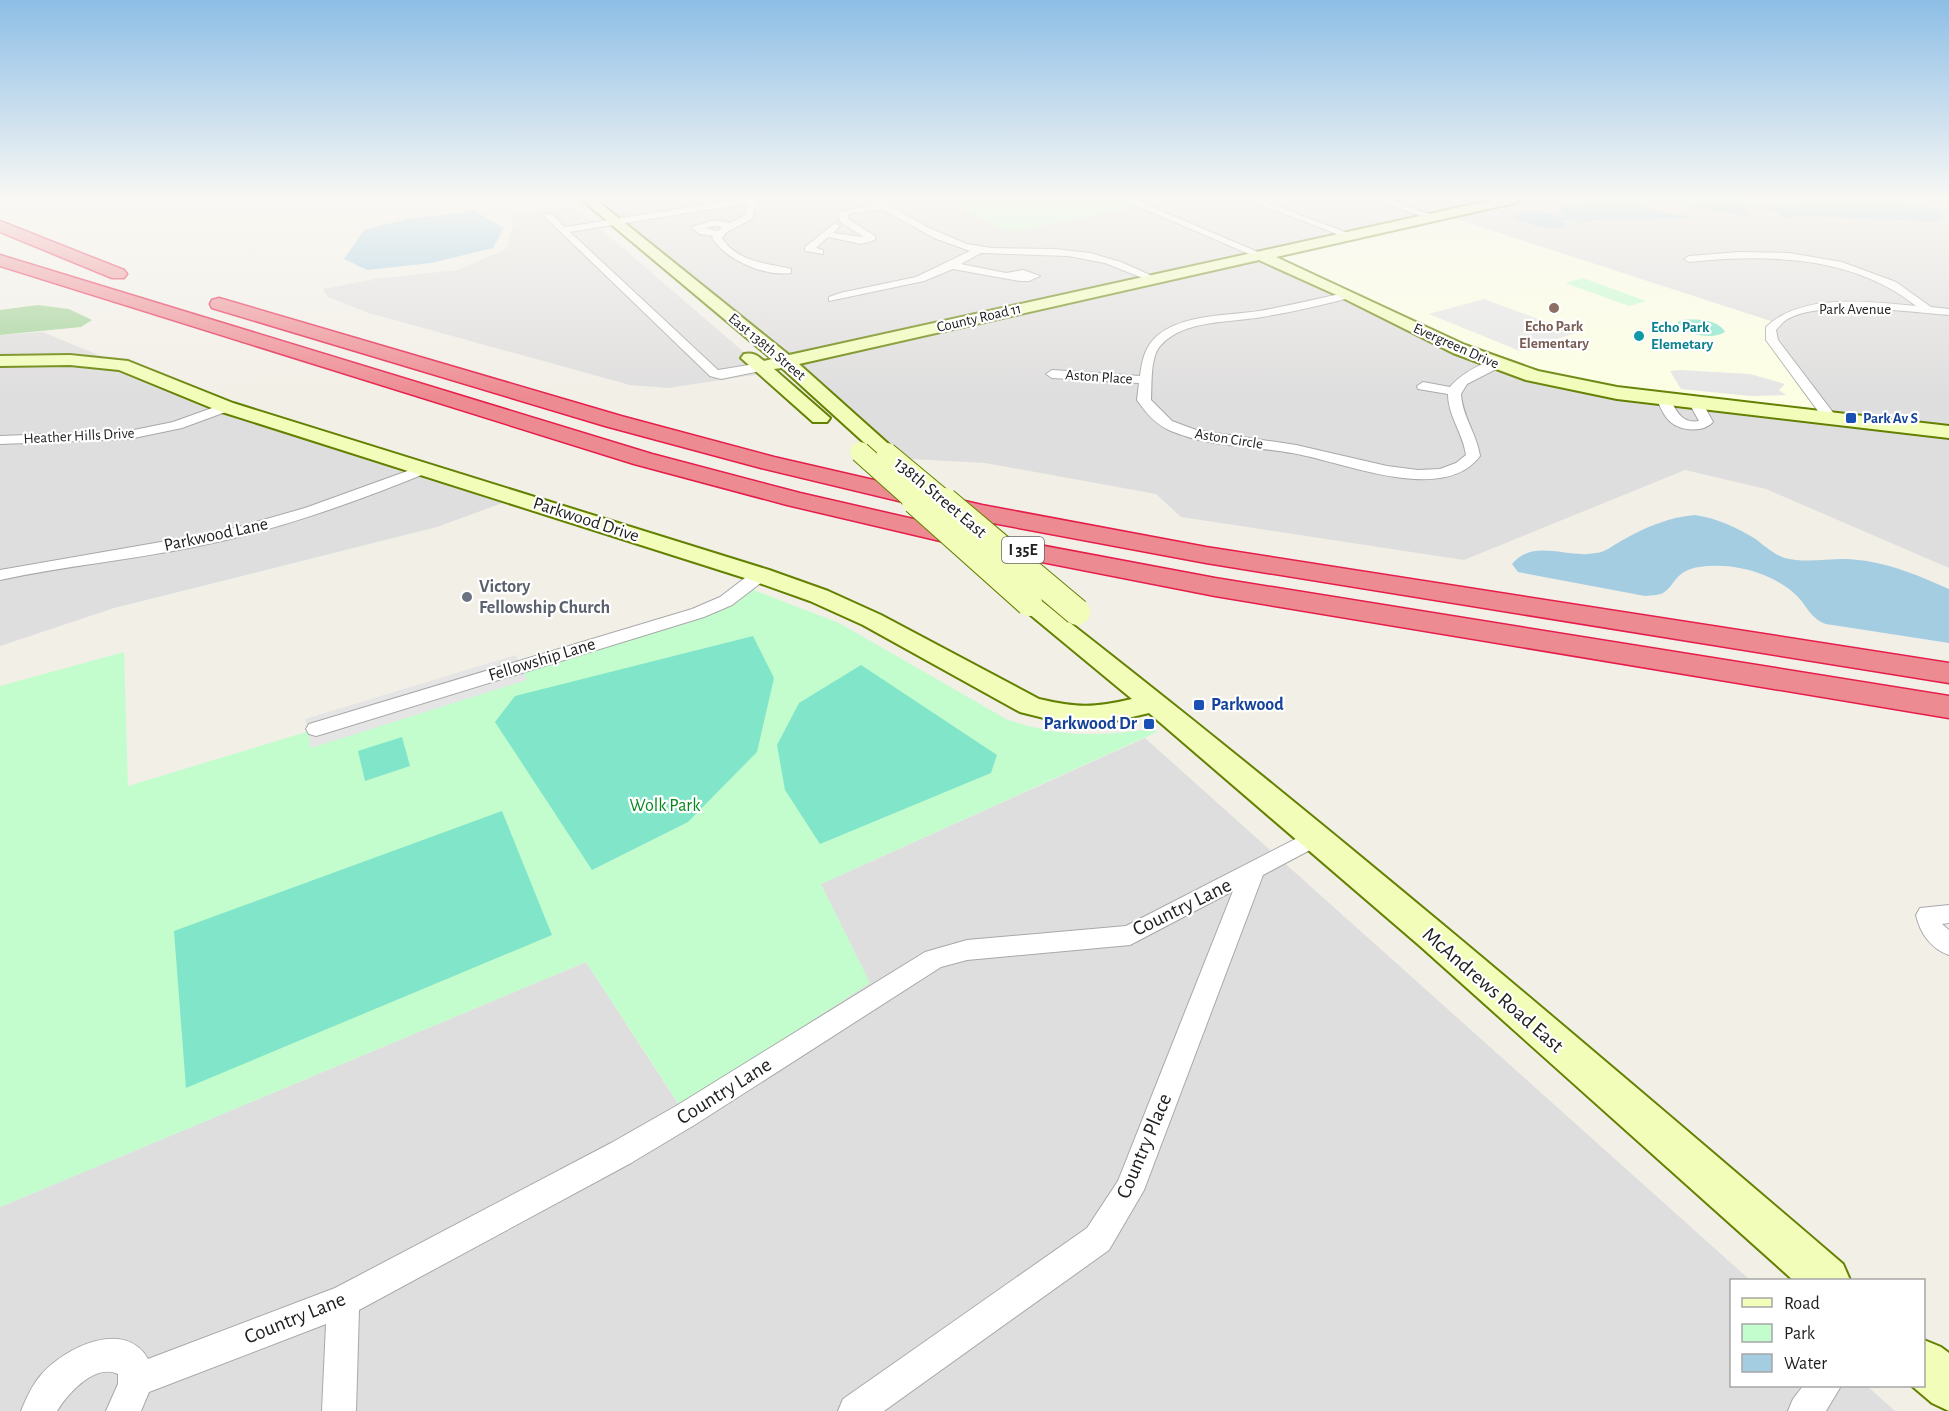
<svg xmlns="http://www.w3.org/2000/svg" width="1949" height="1411" font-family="'Alegreya Sans',sans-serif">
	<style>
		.residential { fill: #dfdede }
		.education { fill: #fcffe3 }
		.forest { fill: #a4d399 }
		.park { fill: #c3fdce }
		.pitch { fill: #81e5ca }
		.parking { fill: #e5e5e5 }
		.water { fill: #a5cde2 }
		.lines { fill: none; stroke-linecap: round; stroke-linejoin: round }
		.canal { fill: #a5cde2; fill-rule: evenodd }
		.street-casing { stroke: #a8a8a8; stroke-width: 2 }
		.secondary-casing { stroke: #638000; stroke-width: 4 }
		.highway-casing { stroke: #e61d4b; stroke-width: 3 }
		.street { fill: #fff; fill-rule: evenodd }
		.secondary { fill: #f2fdb9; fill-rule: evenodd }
		.highway { fill: #ed8b92; fill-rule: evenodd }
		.secondary-bridge-far1-casing { stroke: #638000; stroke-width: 22; stroke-linecap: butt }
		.secondary-bridge-casing { stroke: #638000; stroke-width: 28; stroke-linecap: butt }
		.secondary-bridge-far1 { stroke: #f2fdb9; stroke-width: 20 }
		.secondary-bridge { stroke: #f2fdb9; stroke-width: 26 }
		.education-dot { fill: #8d6e63; stroke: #fff; stroke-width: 2 }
		.culture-dot { fill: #0f9aa8; stroke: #fff; stroke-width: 2 }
		.transit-dot { fill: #1a4fb4; stroke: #fff; stroke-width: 2 }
		.worship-dot { fill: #6b7280; stroke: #fff; stroke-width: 2 }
		.labels { text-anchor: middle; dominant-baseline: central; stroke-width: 4.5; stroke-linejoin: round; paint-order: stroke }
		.far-street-label { font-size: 15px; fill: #212121; stroke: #fff }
		.far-education-label { font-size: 15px; font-weight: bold; fill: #785e54; stroke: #fff }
		.far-culture-label { font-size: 15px; font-weight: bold; fill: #0d838f; stroke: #fff; text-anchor: start }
		.far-transit-label { font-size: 15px; font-weight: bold; fill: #164399; stroke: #fff; text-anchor: start }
		.shield { fill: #fff; stroke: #646464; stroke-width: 1.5 }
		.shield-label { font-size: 16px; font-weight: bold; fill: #212121 }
		.street-label { font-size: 18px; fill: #212121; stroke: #fff }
		.worship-label { font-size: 18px; font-weight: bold; fill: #5b616d; stroke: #fff; text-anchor: start }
		.transit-label { font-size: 18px; font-weight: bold; fill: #164399; stroke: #fff; text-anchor: start }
		.park-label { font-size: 18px; fill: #05891f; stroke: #fff }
		.near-street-label { font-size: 21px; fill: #212121; stroke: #fff }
	</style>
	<rect width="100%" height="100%" fill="#f2efe7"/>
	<g class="residential">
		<path d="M 587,199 L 1949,199 L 1949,568 L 1766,489 L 1685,470 L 1464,560 L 1181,517 L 1156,494 L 985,463 L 911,459 L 887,453 L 786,362 Z"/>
		<path d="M 573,205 L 768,373 L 668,388 L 630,385 L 369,313 L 328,297 L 323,289 L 375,279 L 458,270 L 507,248 L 513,224 L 509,215 Z"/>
		<path d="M 43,332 L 122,365 L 358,449 L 516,498 L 437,527 L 114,608 L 0,646 L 0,335 Z"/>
		<path d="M 1145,738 L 1750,1280 L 1732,1280 L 1732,1386 L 1867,1386 L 1895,1411 L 0,1411 L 0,1207 L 586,962 L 679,1105 L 821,884 Z"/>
	</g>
	<path class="education" d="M 1444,215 L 1774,322 L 1770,329 L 1831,419 L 1533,376 L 1260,255 Z"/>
	<path class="forest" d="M 38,305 L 69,309 L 92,320 L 81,327 L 0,335 L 0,310 Z"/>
	<g class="park">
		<path d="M 942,199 L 1125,199 L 1142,206 L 1008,232 Z"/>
		<path d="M 1583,278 L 1646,301 L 1629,306 L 1565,283 Z"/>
		<path d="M 746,587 L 839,623 L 1008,720 C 1063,738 1096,736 1152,729 L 1157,732 L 821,884 L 870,983 L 680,1106 L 586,962 L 0,1207 L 0,686 L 124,652 L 128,786 L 698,613 Z"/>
	</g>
	<g class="pitch">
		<path d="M 1682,320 C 1695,319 1718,319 1725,332 C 1712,340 1690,335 1678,326 L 1678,322 Z"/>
		<path d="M 753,636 L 774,678 L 757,752 L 688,822 L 592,870 L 495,722 L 515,696 Z"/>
		<path d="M 861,665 L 997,755 L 991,773 L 820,844 L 785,790 L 777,745 L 799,703 Z"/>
		<path d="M 402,737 L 410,766 L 365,781 L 358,751 Z"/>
		<path d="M 502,811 L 552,935 L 186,1088 L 174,931 Z"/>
	</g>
	<g class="parking">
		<path d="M 1484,299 L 1576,333 L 1520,351 L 1429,314 Z"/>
		<path d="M 1680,370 L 1750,374 L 1785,384 L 1779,390 L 1786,395 L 1751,396 L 1681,389 L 1670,371 Z"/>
		<path d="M 516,655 L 527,680 L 311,748 L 305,719 Z"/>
	</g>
	<g class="water">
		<path d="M 1595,199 L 1735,199 L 1772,205 L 1808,201 L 1891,199 L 1930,207 L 1943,216 L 1941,220 L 1928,221 L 1800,216 L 1788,219 L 1769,209 L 1747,207 L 1744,210 L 1751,214 L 1746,216 L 1652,200 L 1643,201 L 1639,205 L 1657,212 L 1700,218 L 1592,220 L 1580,224 L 1559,210 L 1569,205 Z"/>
		<path d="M 475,211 L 504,228 L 493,248 L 431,263 L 367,270 L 344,259 L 364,230 L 407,219 Z"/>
		<path d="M 1530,211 L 1548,213 L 1568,226 C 1552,232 1527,224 1512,217 Z"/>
		<path d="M 1695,515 C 1716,518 1736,527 1754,538 C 1764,545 1773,554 1785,558 C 1804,563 1825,559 1844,559 C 1883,560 1915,574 1949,589 L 1949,643 L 1826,624 C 1811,619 1807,606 1797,596 C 1773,572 1731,562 1699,567 C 1674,571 1676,585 1663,593 C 1657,596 1650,595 1645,596 L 1518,572 L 1512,564 C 1534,538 1567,559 1596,553 C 1606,552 1612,546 1621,541 C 1644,528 1668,517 1695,515 Z"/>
	</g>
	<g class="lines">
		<path class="canal" d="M 1569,215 L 1572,216 L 1572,220 L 1556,221 L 1552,218 L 1556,215 Z"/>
		<g class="street-casing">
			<g id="street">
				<path d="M 741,199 L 761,199 L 757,202 L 752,219 L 727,232 L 722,238 C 737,262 766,263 791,269 L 791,273 C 765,277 726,260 712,238 L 713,236 L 699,234 L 692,227 L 714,220 L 730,223 L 745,215 L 749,203 L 570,232 L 718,370 L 761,363 L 767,367 L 765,370 L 721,379 L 710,376 L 543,215 L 551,213 L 565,227 ZM 714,226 L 722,227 L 718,231 L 704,228 Z"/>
				<path d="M 868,199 L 878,199 L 927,227 L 967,244 L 991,248 L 1055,249 L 1090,253 L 1121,262 L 1159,279 L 1150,281 L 1105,263 L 1068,256 L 981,253 L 961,264 L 1006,273 L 1023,270 L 1040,276 L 1029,281 L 1020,281 L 953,269 L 924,281 L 829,301 L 829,297 L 840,293 L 916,277 L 970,251 L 934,238 L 882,209 L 848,214 L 848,219 L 875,236 L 875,240 L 861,244 L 828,237 L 816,248 L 823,250 L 823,254 L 805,251 L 805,247 L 835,223 L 840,226 L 833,233 L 864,237 L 840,222 L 838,212 L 875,205 Z"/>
				<path d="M 1121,199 L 1133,199 L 1265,255 L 1256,257 Z"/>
				<path d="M 1246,199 L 1258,199 L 1355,236 L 1347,238 Z"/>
				<path d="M 1374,199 L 1387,199 L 1437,217 L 1429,219 Z"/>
				<path d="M 1739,252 L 1789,253 L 1842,262 L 1896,282 L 1931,307 L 1949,309 L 1949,315 C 1909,312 1820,299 1786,320 C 1783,322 1779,327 1776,330 L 1778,340 L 1838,419 L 1836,422 L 1826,422 L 1766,340 L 1766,327 C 1803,292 1869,302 1916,306 C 1852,255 1766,254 1689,262 L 1684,259 L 1689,256 Z"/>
				<path d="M 1349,292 L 1354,295 L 1353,297 C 1323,305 1292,312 1262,317 C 1230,323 1184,319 1160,346 C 1150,358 1152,384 1151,400 L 1172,421 L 1196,430 L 1296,445 L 1387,466 L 1418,470 L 1440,469 L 1456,463 L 1466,455 C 1463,433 1448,416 1448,394 L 1418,389 L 1417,386 L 1423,382 L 1450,387 C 1460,375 1485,359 1500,361 L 1502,364 L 1500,367 L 1467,384 L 1461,394 C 1462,416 1477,434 1480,456 C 1443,506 1341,461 1292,453 C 1252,446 1209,447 1171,431 C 1156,425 1146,413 1137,400 L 1139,383 L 1052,378 L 1046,374 L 1052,370 L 1140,376 C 1142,360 1145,346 1158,335 C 1184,314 1227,316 1259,311 C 1289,306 1319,298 1349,292 Z"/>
				<path d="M 1664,396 L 1669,397 C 1676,410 1681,424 1699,421 L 1689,403 L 1696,399 L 1701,400 L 1713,422 C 1702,434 1675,431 1666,417 C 1662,412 1660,406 1657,400 Z"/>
				<path d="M 226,403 L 233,407 L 231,410 L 182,428 L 129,439 L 0,444 L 0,436 L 129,431 L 173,422 Z"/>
				<path d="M 424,465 L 429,466 L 431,469 L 429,472 C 353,503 275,531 194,547 C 130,560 64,566 0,580 L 0,570 L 224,531 L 305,508 Z"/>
				<path d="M 760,570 L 768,575 L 766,579 L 732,605 L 704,617 L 323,734 L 316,736 L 309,734 L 306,729 L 309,724 L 692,609 L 720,597 L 754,571 Z"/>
				<path d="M 1317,828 L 1325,830 L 1328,836 L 1325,842 L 1263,875 L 1144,1190 L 1109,1250 L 884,1411 L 838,1411 L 843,1399 L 1087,1228 L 1118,1181 L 1233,891 L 1130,945 L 967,960 L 941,967 L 696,1124 L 631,1163 L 359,1310 L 356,1411 L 322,1411 L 326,1324 L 149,1392 L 141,1411 L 106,1411 L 118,1384 L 118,1374 C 95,1363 68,1393 57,1411 L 21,1411 C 26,1399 32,1385 41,1375 C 64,1348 125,1318 148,1359 L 335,1288 L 611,1143 L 676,1106 L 925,952 L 967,940 L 1126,926 Z"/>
				<path d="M 1949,905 L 1949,923 L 1942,924 L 1949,930 L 1949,955 C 1931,949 1920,933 1916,915 L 1920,908 Z"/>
				<path d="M 1803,1386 L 1841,1386 L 1826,1411 L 1788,1411 L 1793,1399 Z"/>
			</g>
		</g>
		<g class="secondary-casing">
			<g id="secondary">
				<path d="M 581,199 L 595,199 L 789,355 L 1497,199 L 1520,199 L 1514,203 L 1276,257 L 1465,345 L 1538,371 L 1617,387 L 1949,426 L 1949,438 L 1617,399 L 1526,380 L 1453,353 L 1343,298 L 1259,260 L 799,364 L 894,449 L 897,453 L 894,457 L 887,459 L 880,457 L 782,368 L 774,369 L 830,418 L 827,422 L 813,422 L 741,358 L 744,354 C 753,352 757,355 764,361 L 772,359 Z"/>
				<path d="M 70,355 L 128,361 L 233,403 L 769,570 L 828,591 L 881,615 L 1039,699 C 1077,708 1094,708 1132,699 L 1016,603 L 1020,598 L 1029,595 L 1038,598 C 1313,811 1578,1037 1843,1264 L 1850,1280 L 1793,1280 L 1420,946 L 1149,713 L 1098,725 L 1064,723 L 1020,712 L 863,625 L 810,601 L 751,580 L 219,411 L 119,370 L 70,365 L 0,366 L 0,356 Z"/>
				<path d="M 1924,1340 L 1941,1347 L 1949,1353 L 1949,1411 L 1932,1403 L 1912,1386 L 1924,1386 Z"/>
			</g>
		</g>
		<g class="highway-casing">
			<g id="highway">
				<path d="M 0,221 L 124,270 L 127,274 L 124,278 L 112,278 L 0,232 Z"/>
				<path d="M 0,255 L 652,454 L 800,493 L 970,532 L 1215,578 L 1949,696 L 1949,718 L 1215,596 L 970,548 L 787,505 L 634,464 L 0,266 Z"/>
				<path d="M 219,298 L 621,416 L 774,457 L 982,505 L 1206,547 L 1949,663 L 1949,683 L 1206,563 L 982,521 L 761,468 L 605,426 L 212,308 L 210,304 L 212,300 Z"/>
			</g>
		</g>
		<use href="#street" class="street"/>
		<use href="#secondary" class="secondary"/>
		<use href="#highway" class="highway"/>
		<g class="secondary-bridge-far1-casing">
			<g id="secondary-bridge-far1">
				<path d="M 860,452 L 917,503"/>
				<path d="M 887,453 L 947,503"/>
			</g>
		</g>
		<g class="secondary-bridge-casing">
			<g id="secondary-bridge">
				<path d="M 915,501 L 1029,603"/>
				<path d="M 945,501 L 1077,612"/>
			</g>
		</g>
		<use href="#secondary-bridge-far1" class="secondary-bridge-far1"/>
		<use href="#secondary-bridge" class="secondary-bridge"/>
	</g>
	<linearGradient id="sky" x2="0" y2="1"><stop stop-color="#8dbee6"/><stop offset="0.5" stop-color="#f9f8f4"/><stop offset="1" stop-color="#f9f8f4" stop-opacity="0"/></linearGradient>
	<rect width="1949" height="396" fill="url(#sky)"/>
	<circle class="education-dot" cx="1554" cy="308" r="6"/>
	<circle class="culture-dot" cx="1639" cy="336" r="6"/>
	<g class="transit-dot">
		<rect x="1845" y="412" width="12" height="12" rx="3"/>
		<rect x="1193" y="699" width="12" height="12" rx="3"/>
		<rect x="1143" y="718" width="12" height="12" rx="3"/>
	</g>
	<circle class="worship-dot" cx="467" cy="597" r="6"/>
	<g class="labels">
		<g class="far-street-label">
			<text x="1855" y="309">Park Avenue</text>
			<text transform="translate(979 318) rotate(-13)">County Road 11</text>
			<text transform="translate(1456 346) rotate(24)">Evergreen Drive</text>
			<text transform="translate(767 347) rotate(40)">East 138th Street</text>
			<text transform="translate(1099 377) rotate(4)">Aston Place</text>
			<text transform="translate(79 436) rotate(-3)">Heather Hills Drive</text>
			<text transform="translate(1229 439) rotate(9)">Aston Circle</text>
		</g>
		<g class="far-education-label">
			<text x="1554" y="326">Echo Park<tspan x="1554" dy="17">Elementary</tspan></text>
		</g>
		<g class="far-culture-label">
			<text x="1651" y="327">Echo Park<tspan x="1651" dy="17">Elemetary</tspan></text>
		</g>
		<g class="far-transit-label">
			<text x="1863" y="418">Park Av S</text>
		</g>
		<rect class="shield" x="1002" y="537" width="42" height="26" rx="4.5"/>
		<g class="shield-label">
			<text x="1023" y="550">I 35E</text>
		</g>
		<g class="street-label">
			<text transform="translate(940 498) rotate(40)">138th Street East</text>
			<text transform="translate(586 520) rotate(18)">Parkwood Drive</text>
			<text transform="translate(216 535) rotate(-12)">Parkwood Lane</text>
			<text transform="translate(542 660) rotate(-17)">Fellowship Lane</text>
		</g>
		<g class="worship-label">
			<text x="479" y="587">Victory<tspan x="479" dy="21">Fellowship Church</tspan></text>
		</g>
		<g class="transit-label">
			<text x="1211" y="705">Parkwood</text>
			<text x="1137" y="724" text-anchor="end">Parkwood Dr</text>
		</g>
		<g class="park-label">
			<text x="665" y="806">Wolk Park</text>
		</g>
		<g class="near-street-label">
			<text transform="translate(1182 907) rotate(-26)">Country Lane</text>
			<text transform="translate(1493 990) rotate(41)">McAndrews Road East</text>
			<text transform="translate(724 1091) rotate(-32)">Country Lane</text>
			<text transform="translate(1144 1146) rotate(-67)">Country Place</text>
			<text transform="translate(295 1318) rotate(-22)">Country Lane</text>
		</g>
	</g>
	<rect x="1730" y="1279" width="195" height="108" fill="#ffffff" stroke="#a6a6a6" stroke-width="1.5"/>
	<rect x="1742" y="1298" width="30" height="9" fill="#f2fdb9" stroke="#a6a6a6" stroke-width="1.5"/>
	<text x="1784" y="1309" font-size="18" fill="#212121">Road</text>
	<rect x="1742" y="1324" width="30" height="18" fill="#c3fdce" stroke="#a6a6a6" stroke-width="1.5"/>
	<text x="1784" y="1339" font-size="18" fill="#212121">Park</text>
	<rect x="1742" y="1354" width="30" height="18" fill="#a5cde2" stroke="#a6a6a6" stroke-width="1.5"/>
	<text x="1784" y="1369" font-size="18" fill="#212121">Water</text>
</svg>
